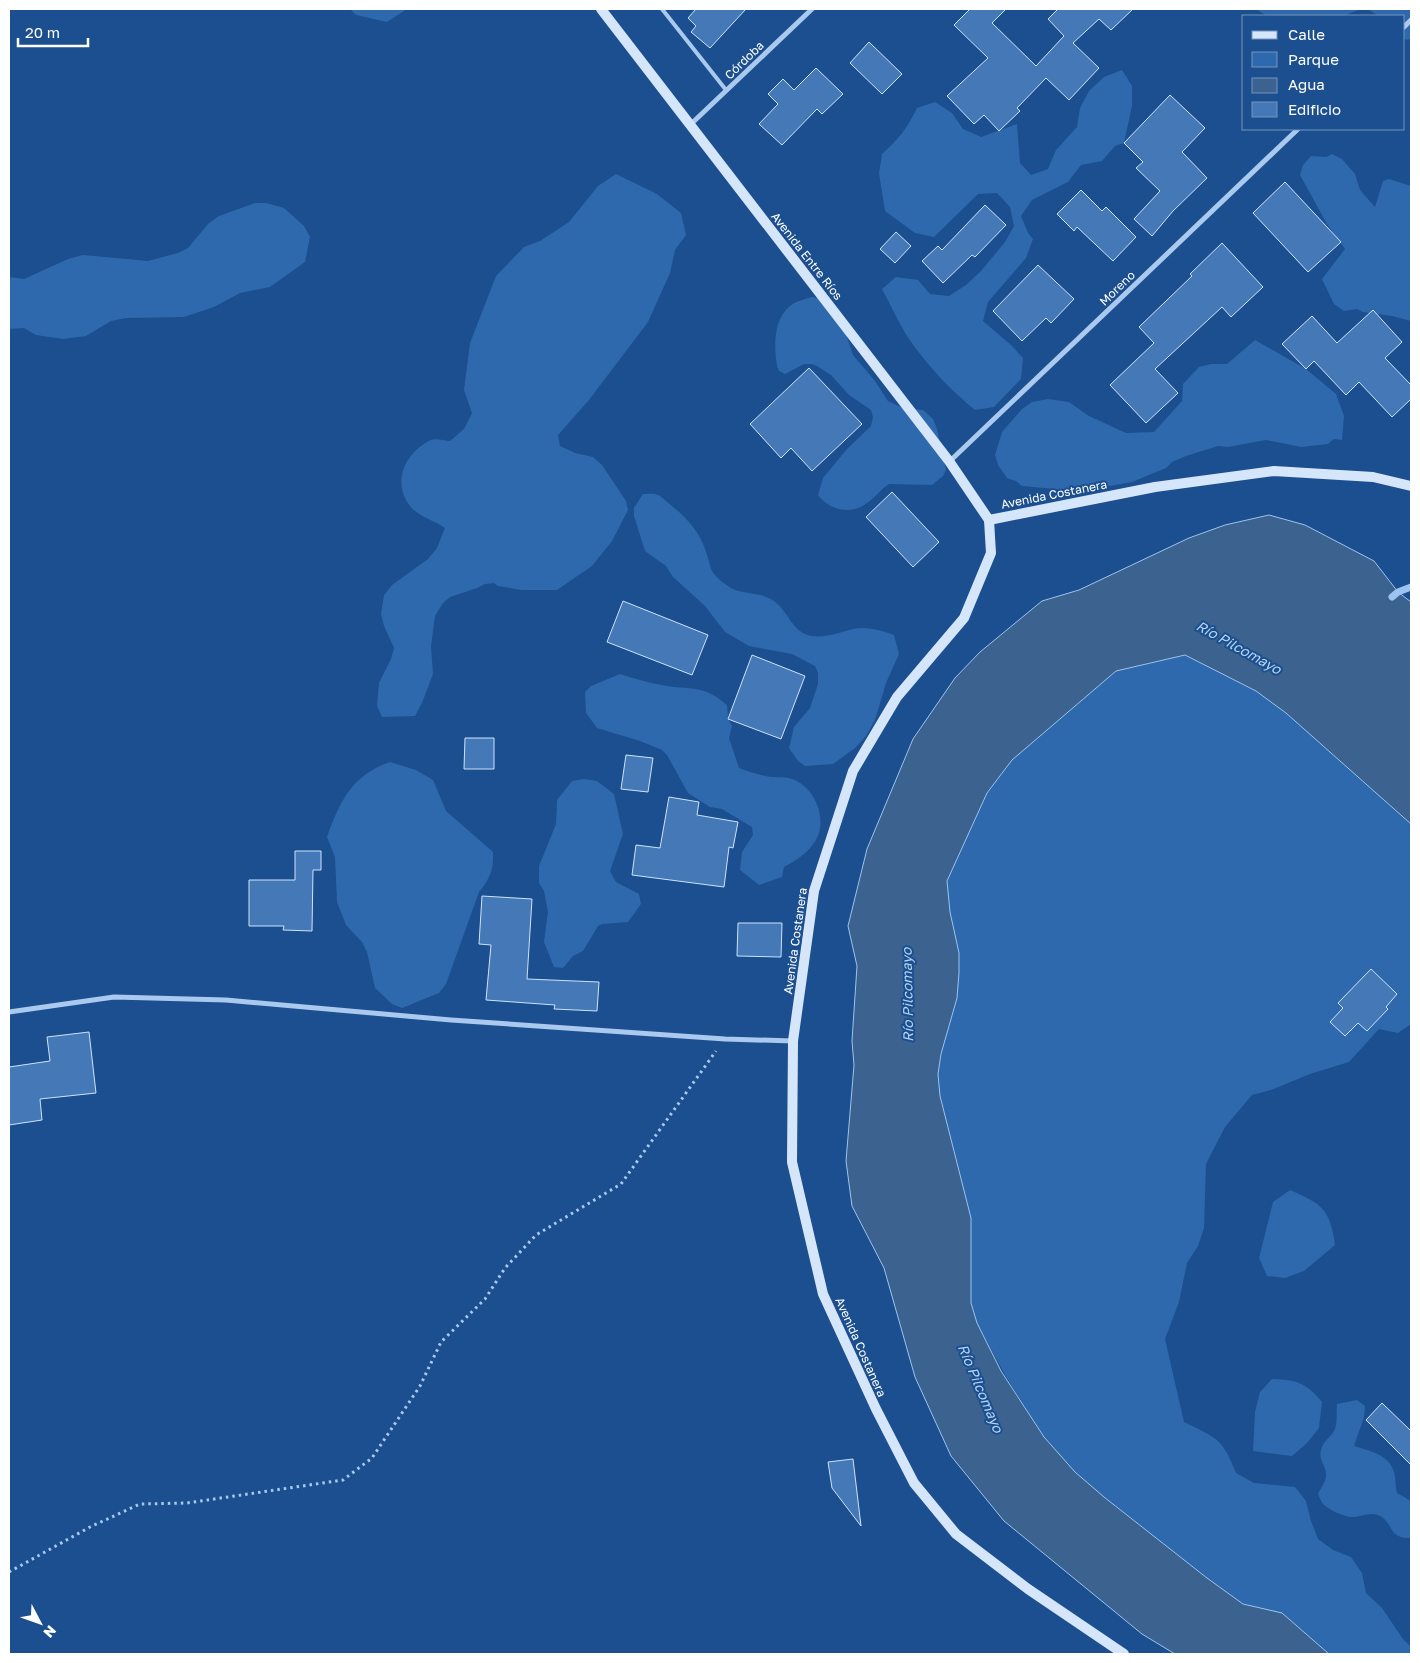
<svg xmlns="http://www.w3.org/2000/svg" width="1420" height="1663" font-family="'Golos Text',sans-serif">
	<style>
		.green { fill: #2e69ad }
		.water { fill: #3c6290; stroke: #9cc4f0 }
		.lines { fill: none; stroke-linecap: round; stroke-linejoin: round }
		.stream { stroke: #9cc4f0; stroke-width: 7 }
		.building { fill: #4478b7; stroke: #cfe3fa }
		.path { stroke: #a9c9ee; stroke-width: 3; stroke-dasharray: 2.5 4; stroke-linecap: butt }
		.lane { stroke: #a9c9ee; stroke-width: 4 }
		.street { stroke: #a9c9ee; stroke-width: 5 }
		.secondary { stroke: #d6e6fa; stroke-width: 10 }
		.labels { text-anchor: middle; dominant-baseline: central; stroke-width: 4; stroke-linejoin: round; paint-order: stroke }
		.street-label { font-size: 12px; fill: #fff; stroke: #1b4f8f }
		.water-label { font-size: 14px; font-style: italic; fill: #b5d3f5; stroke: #1b4f8f }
	</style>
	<rect width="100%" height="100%" fill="#1b4f8f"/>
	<g class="green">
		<path d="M 350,9 L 407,9 L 387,22 L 356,15 Z"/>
		<path d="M 1256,9 L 1361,9 L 1343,16 L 1267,16 Z"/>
		<path d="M 1368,9 L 1411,9 L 1411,38 L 1408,40 L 1404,39 L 1404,16 L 1378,16 Z"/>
		<path d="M 1122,70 L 1132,86 L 1132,106 L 1124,143 L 1115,146 L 1102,161 L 1081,165 L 1068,182 L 1032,200 L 1021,216 L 1028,233 L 1033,239 L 1026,258 L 988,302 L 983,321 L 1011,345 L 1023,358 L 1021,379 L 994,407 L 975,410 C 949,389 928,366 909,339 C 899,324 891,305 882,289 L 896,277 L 918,280 L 930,294 L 949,296 L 966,285 L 981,271 L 1005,242 L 1014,226 L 1010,207 L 997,193 L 978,194 L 934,237 L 915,233 L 885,211 L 879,173 L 882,154 C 898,140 908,127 917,108 L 935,102 L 952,113 L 963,129 L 981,137 L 1017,124 L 1020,163 L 1031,175 L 1048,169 L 1056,150 L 1077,127 L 1080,108 L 1089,91 L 1104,77 Z"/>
		<path d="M 1332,154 L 1342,159 L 1355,174 L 1360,190 L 1375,207 L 1383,181 L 1389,179 L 1411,186 L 1411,321 L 1392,316 L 1363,312 L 1357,309 L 1344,311 L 1334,304 L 1322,279 L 1345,249 L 1327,224 L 1300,175 L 1303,165 L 1311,156 L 1326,157 Z"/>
		<path d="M 616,174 L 657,194 L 681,213 L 686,235 L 675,250 L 670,273 L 648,322 L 589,400 L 558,435 L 560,446 L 575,453 L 593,457 L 602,465 L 626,501 L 628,510 L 612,541 L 592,566 L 557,590 L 521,590 L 498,586 L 494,583 L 485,584 L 477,588 L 450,597 L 443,603 L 435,616 L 431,646 L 433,674 L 422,703 L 415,716 L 382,717 L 377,706 L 379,683 L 391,659 L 394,648 L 384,626 L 381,614 L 384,595 L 392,585 L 428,559 L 437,548 L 445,528 C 431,518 415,517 406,500 C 393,476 409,450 431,440 C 436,438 445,441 450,441 L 464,429 L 472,413 L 464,390 L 470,343 L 496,276 L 524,247 L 540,241 L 569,222 L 598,186 Z"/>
		<path d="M 255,203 L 266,203 L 284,208 L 304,226 L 310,237 L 305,262 L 270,287 L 240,293 L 214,307 L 184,317 L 126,318 L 111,321 L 86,336 L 63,339 L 36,335 L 24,328 L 9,329 L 9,277 L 24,279 L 68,259 L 83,255 L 148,261 L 178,253 L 188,248 L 208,224 L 219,216 Z"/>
		<path d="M 812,297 L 824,299 L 843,325 L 853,355 L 875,381 L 888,401 L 903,408 L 923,410 L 933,419 L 937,429 L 946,470 L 943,476 L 932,485 L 889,484 C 880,490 873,500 864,505 C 849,515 828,509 818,495 L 823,478 L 847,449 L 871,426 L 873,417 L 871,410 L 849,395 L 831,375 L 817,366 L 812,364 L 804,364 L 785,374 L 779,371 L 777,366 C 774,347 773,320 790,306 C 796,301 805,299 812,297 Z"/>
		<path d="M 1255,340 L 1306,369 L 1336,394 L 1344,416 L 1342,440 L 1334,439 L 1328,444 L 1301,447 L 1266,440 L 1228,447 L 1218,446 L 1186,456 L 1172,462 L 1166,468 L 1132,482 L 1093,489 L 1066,490 L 1022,486 L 1016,481 L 1007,478 L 998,465 L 995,455 L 1002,432 L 1022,409 L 1032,402 L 1048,399 L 1069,402 L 1089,416 L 1126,433 L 1154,432 L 1182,401 L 1183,384 L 1199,367 L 1211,364 L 1227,364 Z"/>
		<path d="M 643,494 C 647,494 654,493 658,495 C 661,496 665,500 667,502 C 684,515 700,531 706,552 C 712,569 709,572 725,584 C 741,597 759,590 774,601 C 789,612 792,633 812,636 C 826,638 841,632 853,629 C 866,626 883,631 894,635 L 899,654 L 886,683 L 875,720 L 866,736 L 855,748 L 833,764 L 805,766 L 798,761 L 789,748 L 794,727 L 810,708 L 818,684 L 818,673 L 815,666 L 792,654 L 749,646 L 725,632 L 705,606 L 673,577 L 666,566 L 645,551 L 634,516 L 634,508 Z"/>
		<path d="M 1185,655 L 1256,691 L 1286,713 L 1411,824 L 1411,1024 L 1398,1033 L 1379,1029 L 1349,1062 L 1310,1074 L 1271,1090 L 1252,1095 L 1225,1127 L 1206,1164 L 1204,1228 L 1198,1246 L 1187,1263 L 1179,1302 L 1165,1339 L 1184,1422 C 1216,1438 1222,1437 1236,1473 L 1254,1483 L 1295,1487 L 1306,1501 L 1311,1521 L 1318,1539 L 1333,1550 L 1351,1557 L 1362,1573 L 1366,1593 L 1382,1608 L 1403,1639 L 1411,1647 L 1411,1654 L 1329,1654 L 1282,1613 L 1243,1604 L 1207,1578 L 1078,1476 L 1044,1437 L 1005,1375 L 977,1323 L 971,1303 L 971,1218 L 940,1096 L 938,1074 L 941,1054 L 957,998 L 947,881 L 987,793 L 1012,760 L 1116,671 Z"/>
		<path d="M 620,674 C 634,678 648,683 662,685 C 690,691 702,683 727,705 L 728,719 L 732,726 L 729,738 L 739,768 C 747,771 756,774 765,776 C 773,778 783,776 792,779 C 815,787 828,819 816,840 C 808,853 797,860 784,867 L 782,877 L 759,885 L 740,870 L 742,852 L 753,835 L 752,827 L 722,809 L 710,807 L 688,793 L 667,755 L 662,750 L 640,741 L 597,728 L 586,713 L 585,692 L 591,686 Z"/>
		<path d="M 390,762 L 416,770 L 433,780 L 446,811 L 493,852 C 494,869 490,879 479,892 L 446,984 L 439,993 L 402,1008 L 392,1004 L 375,988 L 367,952 L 362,942 L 346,925 L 337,902 L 335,857 L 327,837 C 340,801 352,775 390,762 Z"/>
		<path d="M 584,779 L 597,781 L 614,794 L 623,834 L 610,871 L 616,882 L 639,894 L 641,904 L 628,922 L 602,924 L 598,926 L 583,951 L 573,956 L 563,968 L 554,967 L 544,942 L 548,912 L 544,891 L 539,883 L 539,866 L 556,824 L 557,800 L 572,781 Z"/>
		<path d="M 1290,1190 C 1322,1204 1330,1209 1335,1245 L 1304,1271 L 1285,1278 L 1267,1276 L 1259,1258 L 1273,1202 Z"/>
		<path d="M 1272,1379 C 1297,1380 1305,1382 1322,1402 L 1319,1428 L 1307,1443 L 1292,1456 L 1253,1451 L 1255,1412 L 1260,1392 Z"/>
		<path d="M 1357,1400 L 1365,1406 L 1364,1417 L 1354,1446 C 1369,1451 1389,1454 1394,1472 C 1396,1478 1395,1486 1397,1493 L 1411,1501 L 1411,1538 C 1389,1538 1395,1528 1382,1517 C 1373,1510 1361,1517 1352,1517 C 1344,1517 1329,1510 1323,1504 C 1321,1502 1320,1498 1318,1494 C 1320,1489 1326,1482 1326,1476 C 1327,1466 1318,1461 1321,1450 C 1323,1441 1330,1438 1334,1431 C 1338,1423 1336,1412 1337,1404 Z"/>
	</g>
	<path class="water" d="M 1269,515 L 1305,525 L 1374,561 L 1398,592 L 1411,602 L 1411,824 L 1286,713 L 1256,691 L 1185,655 L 1116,671 L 1012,760 L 987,793 L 947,881 L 950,912 L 959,953 L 959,973 L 957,998 L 941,1054 L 938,1074 L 940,1096 L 971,1218 L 971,1303 L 977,1323 L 1001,1371 L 1044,1437 L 1075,1472 L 1104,1497 L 1207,1578 L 1243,1604 L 1282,1613 L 1329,1654 L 1175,1654 L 1142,1634 L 1004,1521 L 951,1456 L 915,1377 L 884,1268 L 852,1206 L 846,1161 L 854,1065 L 852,1041 L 857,966 L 848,926 L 867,849 L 913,739 L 955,678 L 980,652 L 1042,601 L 1079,590 L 1189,538 L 1225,525 Z"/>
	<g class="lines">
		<path class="stream" d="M 1392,597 L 1398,592 L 1411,587"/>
	</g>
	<g class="building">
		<path d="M 696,9 L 746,9 L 710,48 L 691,32 L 696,26 L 688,18 Z"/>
		<path d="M 970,9 L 1006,9 L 992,23 L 1036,66 L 1064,36 L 1048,19 L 1058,9 L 1133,9 L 1111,30 L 1099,19 L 1073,43 L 1099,68 L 1069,100 L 1046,78 L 1017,108 L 1020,111 L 999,131 L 984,115 L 974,124 L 947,96 L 988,58 L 954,25 Z"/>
		<path d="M 869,42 L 902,74 L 882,94 L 850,63 Z"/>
		<path d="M 816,68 L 843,94 L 822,114 L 817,109 L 782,145 L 759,124 L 778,104 L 768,94 L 783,79 L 794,90 Z"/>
		<path d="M 1170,95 L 1205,128 L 1182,152 L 1207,178 L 1173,211 L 1152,236 L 1134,219 L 1160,191 L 1136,168 L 1143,162 L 1124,143 Z"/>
		<path d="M 1285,182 L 1341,242 L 1308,272 L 1253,213 Z"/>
		<path d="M 1081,190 L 1102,211 L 1106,207 L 1136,237 L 1113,261 L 1077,227 L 1074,231 L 1057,214 Z"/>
		<path d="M 985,205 L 1006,225 L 975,257 L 972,255 L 943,283 L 922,261 L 938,246 L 942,250 Z"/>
		<path d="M 896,232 L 911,246 L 895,263 L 880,249 Z"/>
		<path d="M 1222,243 L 1263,287 L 1231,317 L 1222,307 L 1155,369 L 1178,393 L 1146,423 L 1110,385 L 1154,343 L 1139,327 L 1192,276 L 1190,274 Z"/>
		<path d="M 1038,265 L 1074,299 L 1051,323 L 1046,318 L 1022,341 L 993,311 Z"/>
		<path d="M 1373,310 L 1402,342 L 1385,358 L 1411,385 L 1411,399 L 1392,417 L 1359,382 L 1346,395 L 1314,361 L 1306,369 L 1282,344 L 1312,316 L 1337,343 Z"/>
		<path d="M 809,368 L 862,424 L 812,471 L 791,448 L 781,458 L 750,424 Z"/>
		<path d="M 892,492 L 939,542 L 913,567 L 866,517 Z"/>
		<path d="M 623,601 L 708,635 L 692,675 L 607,642 Z"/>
		<path d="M 752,655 L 805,676 L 781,739 L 728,719 Z"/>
		<path d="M 465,738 L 494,738 L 494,769 L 464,769 Z"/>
		<path d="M 626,755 L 653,758 L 648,792 L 621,789 Z"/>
		<path d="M 669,797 L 699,802 L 697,815 L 738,822 L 733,848 L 729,847 L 724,887 L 632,875 L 636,845 L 660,848 Z"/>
		<path d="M 295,851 L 321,851 L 321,870 L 313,870 L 312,931 L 283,930 L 284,926 L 249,926 L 249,880 L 295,880 Z"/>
		<path d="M 482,896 L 532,899 L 527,979 L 599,982 L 597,1011 L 554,1009 L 555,1005 L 486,1000 L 491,945 L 479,944 Z"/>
		<path d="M 738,923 L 782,923 L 781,957 L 737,956 Z"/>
		<path d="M 1371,969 L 1397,994 L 1386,1007 L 1388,1009 L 1367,1031 L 1358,1023 L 1345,1036 L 1330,1022 L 1343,1008 L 1338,1003 Z"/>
		<path d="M 89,1032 L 96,1093 L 40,1099 L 42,1120 L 9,1125 L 9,1067 L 50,1061 L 47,1037 Z"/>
		<path d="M 1382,1403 L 1411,1431 L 1411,1465 L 1366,1420 Z"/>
		<path d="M 853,1459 L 861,1526 L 832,1488 L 828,1462 Z"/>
	</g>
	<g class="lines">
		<path class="path" d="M 9,1572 L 90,1527 L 140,1504 L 187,1503 L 343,1480 L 372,1458 L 420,1386 L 441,1342 L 485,1299 L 505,1268 L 536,1235 L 621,1184 L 716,1051"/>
		<path class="lane" d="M 662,9 L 726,90"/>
		<g class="street">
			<path d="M 1404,27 L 1411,20"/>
			<path d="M 690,125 L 812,9"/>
			<path d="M 950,461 L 1298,129"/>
			<path d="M 9,1012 L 114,997 L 226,1000 L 451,1020 L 725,1039 L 793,1041"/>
		</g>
		<g class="secondary">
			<path d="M 601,9 L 949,461 L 989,520"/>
			<path d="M 989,520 L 991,553 L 964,618 L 897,697 L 853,771 L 814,891 L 793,1041 L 792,1162 L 823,1294 L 876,1409 L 914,1483 L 956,1534 L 1028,1589 L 1124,1654"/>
			<path d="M 989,520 L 1155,487 L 1274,471 L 1373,477 L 1411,486"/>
		</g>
	</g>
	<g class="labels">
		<g class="street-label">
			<text transform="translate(744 60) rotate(-44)">Córdoba</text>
			<text transform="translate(807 256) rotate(52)">Avenida Entre Ríos</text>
			<text transform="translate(1117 288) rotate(-44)">Moreno</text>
			<text transform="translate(1054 494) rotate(-11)">Avenida Costanera</text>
			<text transform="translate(795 941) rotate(-82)">Avenida Costanera</text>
			<text transform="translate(861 1347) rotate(66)">Avenida Costanera</text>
		</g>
		<g class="water-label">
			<text transform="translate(1239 647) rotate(29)">Río Pilcomayo</text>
			<text transform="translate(907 995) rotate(-91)">Río Pilcomayo</text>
			<text transform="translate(981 1388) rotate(67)">Río Pilcomayo</text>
		</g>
	</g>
	<rect width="1420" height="1663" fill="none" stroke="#ffffff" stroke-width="20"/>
	<rect x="1242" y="15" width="162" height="115" fill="#1b4f8f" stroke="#7695bc"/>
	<rect x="1252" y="31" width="25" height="8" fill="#d6e6fa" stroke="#7695bc"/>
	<text x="1288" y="40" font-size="15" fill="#ffffff">Calle</text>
	<rect x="1252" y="52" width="25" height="15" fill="#2e69ad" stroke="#7695bc"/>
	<text x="1288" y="65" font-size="15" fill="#ffffff">Parque</text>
	<rect x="1252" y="78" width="25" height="15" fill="#3c6290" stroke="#7695bc"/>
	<text x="1288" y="90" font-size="15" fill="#ffffff">Agua</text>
	<rect x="1252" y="102" width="25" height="15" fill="#4478b7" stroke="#7695bc"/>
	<text x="1288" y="115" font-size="15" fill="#ffffff">Edificio</text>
	<g transform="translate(40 1623) rotate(131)" stroke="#1b4f8f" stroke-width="4" paint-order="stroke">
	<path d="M0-4L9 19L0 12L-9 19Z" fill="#ffffff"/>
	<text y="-8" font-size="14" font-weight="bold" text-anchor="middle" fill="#ffffff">N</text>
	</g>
	<path d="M18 38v8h70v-8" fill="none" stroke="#ffffff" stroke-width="2.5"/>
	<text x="25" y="38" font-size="15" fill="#ffffff" stroke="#1b4f8f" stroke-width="4" paint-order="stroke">20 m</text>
</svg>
